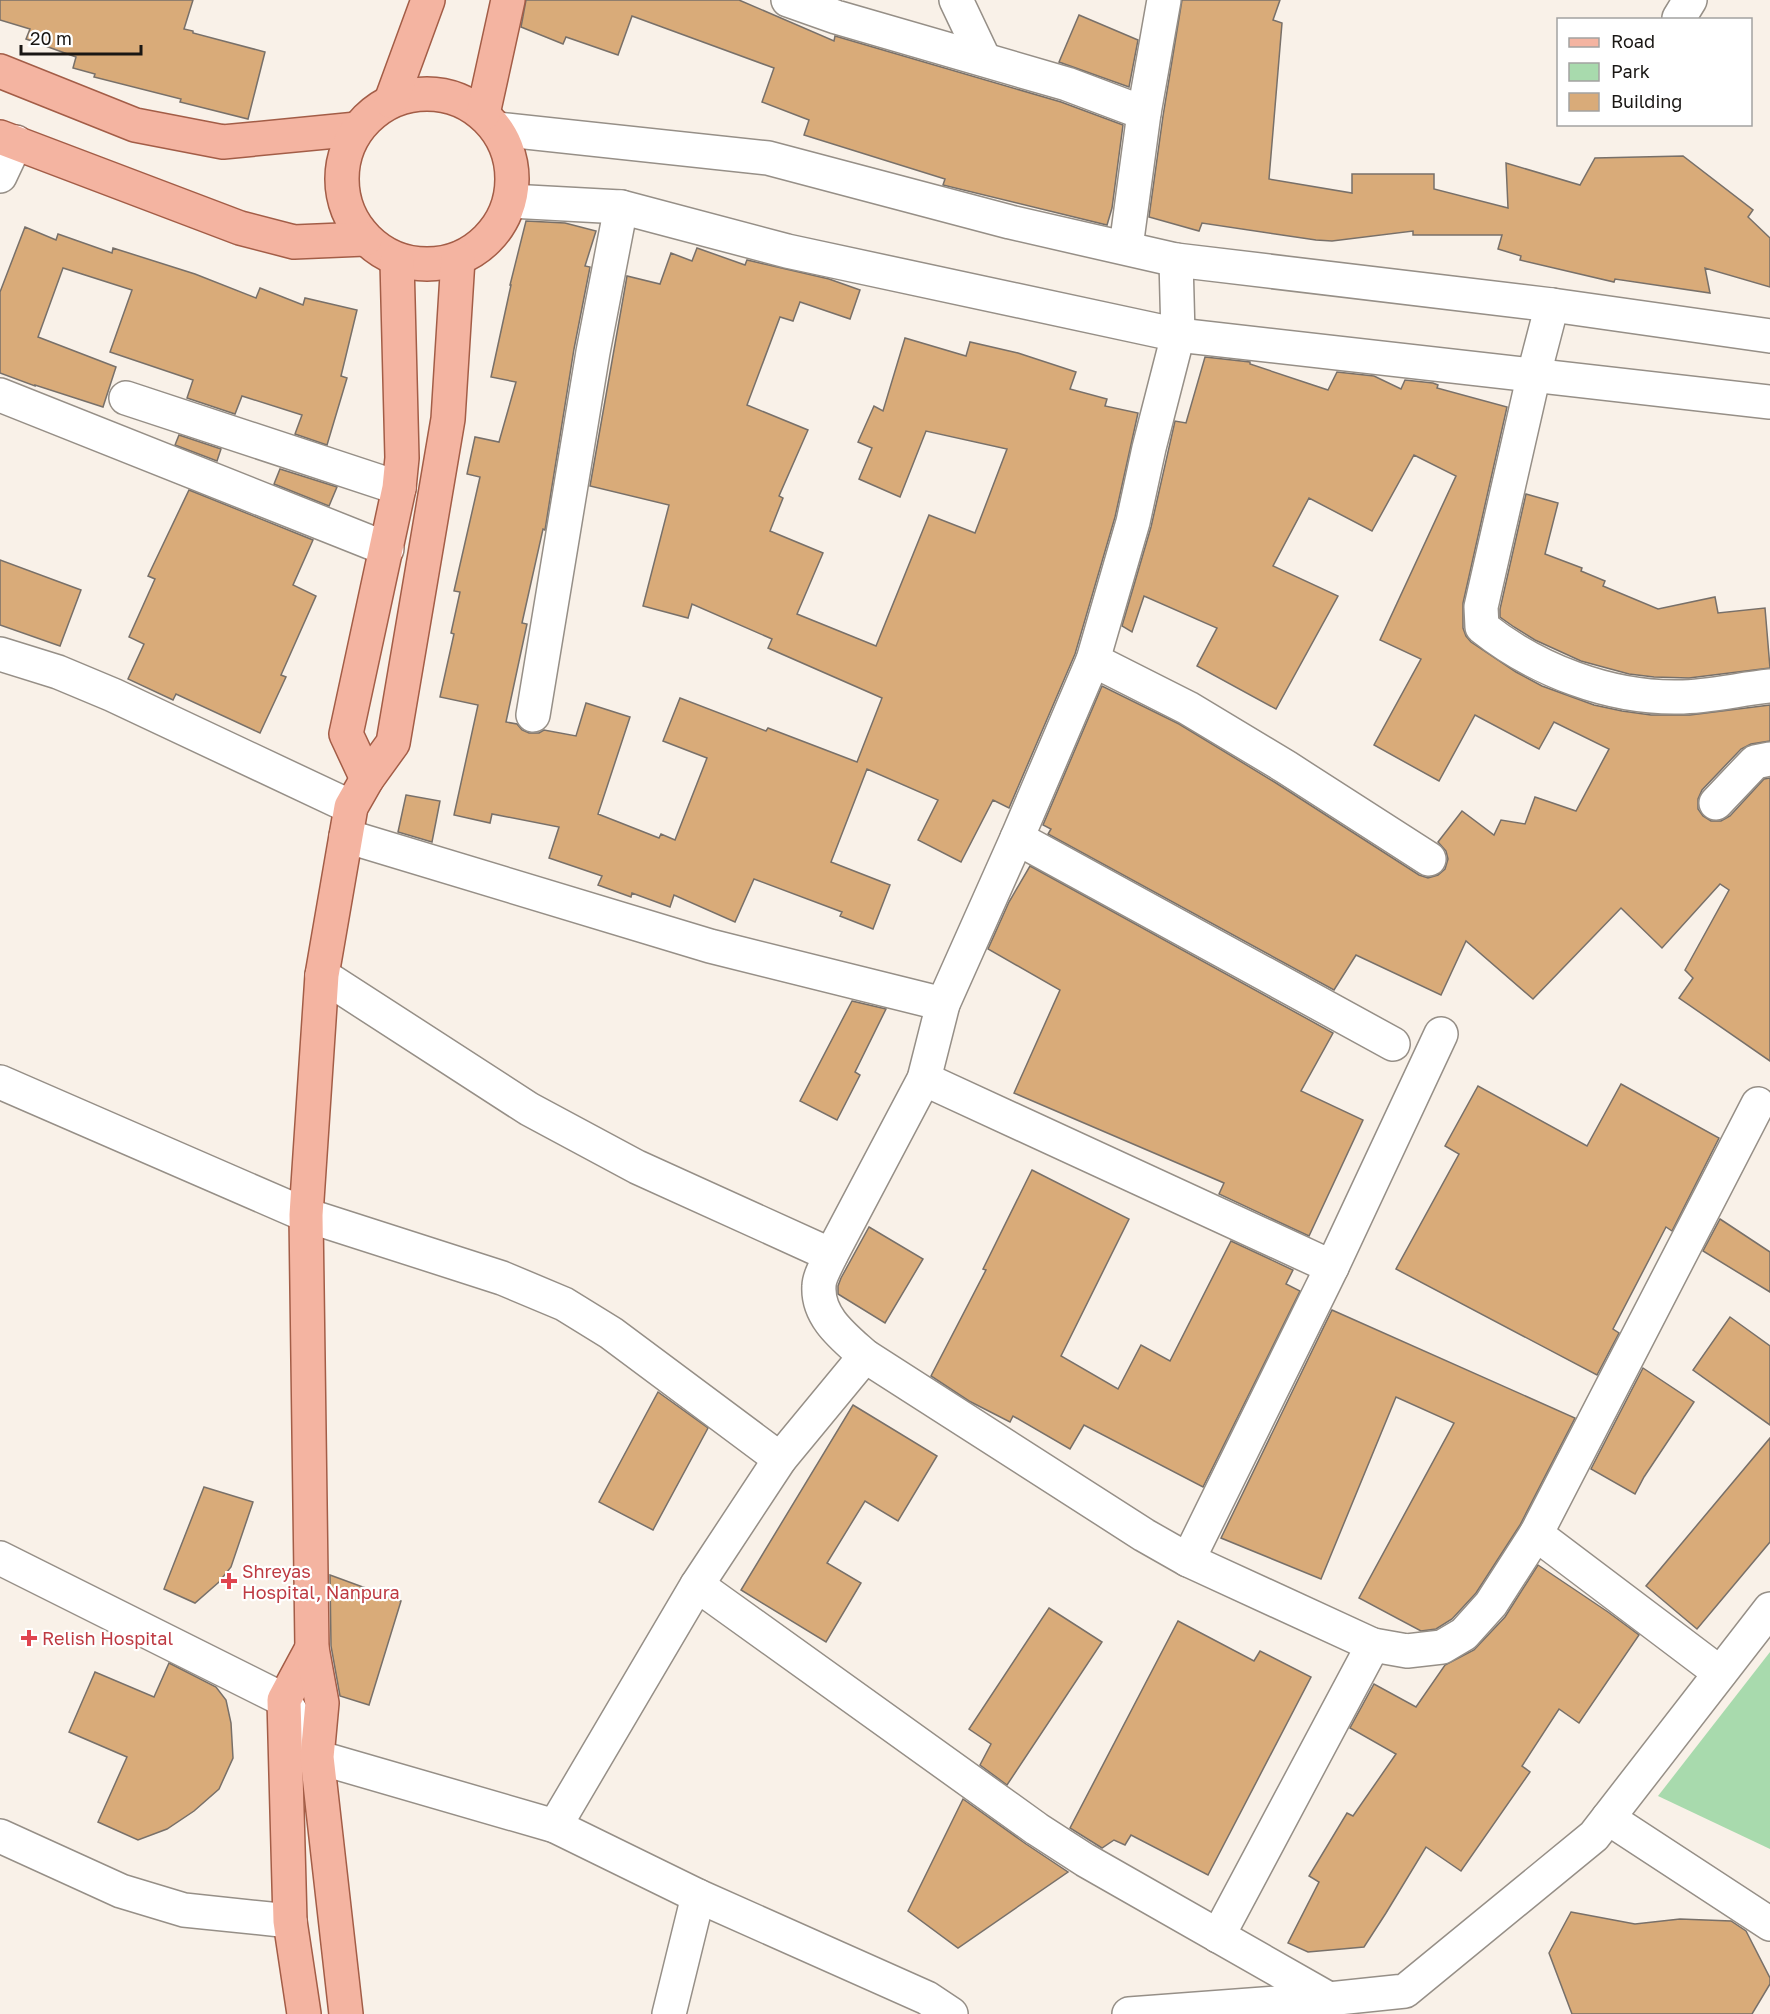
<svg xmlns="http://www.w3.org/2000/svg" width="1770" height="2014" font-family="'Golos Text',sans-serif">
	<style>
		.green { fill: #a8daad }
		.building { fill: #d9ab79; stroke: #787069; stroke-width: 1.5 }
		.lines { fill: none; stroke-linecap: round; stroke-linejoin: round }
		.minor-casing { stroke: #968f87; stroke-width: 36 }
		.major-casing { stroke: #a35d47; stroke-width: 36 }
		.minor { stroke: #fff; stroke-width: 33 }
		.major { stroke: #f4b4a1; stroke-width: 33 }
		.health-dot { fill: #e0444e; stroke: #fff; stroke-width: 2 }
		.labels { text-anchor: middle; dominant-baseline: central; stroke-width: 4.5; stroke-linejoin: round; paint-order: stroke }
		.health-label { font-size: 18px; fill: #be3a42; stroke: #fff; text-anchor: start }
	</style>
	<rect width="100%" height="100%" fill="#f9f1e8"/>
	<path class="green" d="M 1770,1652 L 1770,1849 L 1658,1796 Z"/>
	<g class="building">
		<path d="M 0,0 L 193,0 L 184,29 L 193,31 L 193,33 L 265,52 L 248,119 L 180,102 L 181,99 L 94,77 L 95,74 L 73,68 L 76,57 L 26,39 L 30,29 L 0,20 Z"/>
		<path d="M 526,0 L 739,0 L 834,41 L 835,36 L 1061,102 L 1123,125 L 1112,208 L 1107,225 L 943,185 L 945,179 L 804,135 L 809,120 L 762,102 L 774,68 L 632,16 L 618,55 L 566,37 L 563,44 L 521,27 Z"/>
		<path d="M 1182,0 L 1280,0 L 1273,20 L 1282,23 L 1269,179 L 1352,193 L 1352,174 L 1434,174 L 1434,189 L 1508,208 L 1506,163 L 1580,185 L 1595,158 L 1683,156 L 1753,210 L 1748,217 L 1770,238 L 1770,287 L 1705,268 L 1710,293 L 1615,279 L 1614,282 L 1520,260 L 1521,256 L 1498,249 L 1502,235 L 1413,235 L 1413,231 L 1332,241 L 1316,240 L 1202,223 L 1199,231 L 1149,217 L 1163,116 Z"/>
		<path d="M 1079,15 L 1138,40 L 1129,87 L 1059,62 Z"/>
		<path d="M 526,221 L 565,223 L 596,231 L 585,266 L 590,267 L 574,349 L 545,530 L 543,529 L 522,623 L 527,624 L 506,722 L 517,724 L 522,730 L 529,733 L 539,733 L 544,730 L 576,736 L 586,703 L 630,717 L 598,814 L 659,838 L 661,834 L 675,840 L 707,758 L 663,741 L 680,698 L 766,731 L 768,728 L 857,762 L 882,698 L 768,648 L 772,639 L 692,604 L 688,618 L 643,606 L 669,505 L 590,486 L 627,276 L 660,284 L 671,253 L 692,261 L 697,248 L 745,265 L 747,260 L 829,279 L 860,290 L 850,319 L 800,302 L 793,321 L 780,317 L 747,405 L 808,430 L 779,496 L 783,498 L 770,531 L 823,553 L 797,614 L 876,646 L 929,515 L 975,533 L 1007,449 L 926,431 L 900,497 L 859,479 L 872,448 L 858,442 L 874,406 L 883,411 L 905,338 L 966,356 L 970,342 L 1018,353 L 1076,372 L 1070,389 L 1107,399 L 1105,406 L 1138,413 L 1115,517 L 1075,654 L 1009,808 L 993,800 L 961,862 L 918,840 L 938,800 L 867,769 L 831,862 L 890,885 L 873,929 L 840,916 L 842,912 L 754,879 L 735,922 L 674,895 L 670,907 L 632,893 L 631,897 L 598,885 L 602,876 L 549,858 L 559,827 L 492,814 L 490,823 L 454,815 L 478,705 L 440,697 L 454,634 L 451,633 L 460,592 L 454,591 L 480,477 L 467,474 L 475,437 L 499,442 L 516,382 L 491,377 L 511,285 L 510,285 Z"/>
		<path d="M 25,227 L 56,240 L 58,234 L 112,253 L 113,248 L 195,274 L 256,298 L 260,288 L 303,305 L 305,298 L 357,310 L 341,376 L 347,378 L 327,445 L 295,434 L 302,415 L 242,396 L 235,414 L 187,398 L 193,380 L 110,352 L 132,290 L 63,268 L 38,337 L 116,367 L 103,407 L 35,385 L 35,386 L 0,373 L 0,292 Z"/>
		<path d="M 1205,357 L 1250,362 L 1250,364 L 1328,390 L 1337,372 L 1374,376 L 1401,389 L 1405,380 L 1433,383 L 1438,385 L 1437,388 L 1507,407 L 1463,603 L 1463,628 L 1466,636 L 1471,642 L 1516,672 L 1542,686 L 1594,705 L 1622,711 L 1651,715 L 1690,715 L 1770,705 L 1770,741 L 1751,744 L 1741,749 L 1702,790 L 1698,799 L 1698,809 L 1703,816 L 1711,821 L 1721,821 L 1730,816 L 1764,779 L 1770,778 L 1770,1061 L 1679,998 L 1693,978 L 1685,970 L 1729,890 L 1720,884 L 1662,948 L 1621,908 L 1533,999 L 1466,941 L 1441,995 L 1356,955 L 1334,990 L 1048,834 L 1051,829 L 1043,825 L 1102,686 L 1179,724 L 1276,783 L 1419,875 L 1428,878 L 1438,875 L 1445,869 L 1448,859 L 1446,851 L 1438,842 L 1462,811 L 1494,835 L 1501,820 L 1525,824 L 1535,797 L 1576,811 L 1609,749 L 1554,722 L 1539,749 L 1475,715 L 1439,781 L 1374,745 L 1421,659 L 1380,640 L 1456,476 L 1414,455 L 1372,531 L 1309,498 L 1273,566 L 1338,596 L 1276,709 L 1197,666 L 1217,628 L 1144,596 L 1132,632 L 1122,626 L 1151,527 L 1175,421 L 1186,423 Z"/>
		<path d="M 179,435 L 221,449 L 217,461 L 175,445 Z"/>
		<path d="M 280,469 L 337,487 L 329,506 L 274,484 Z"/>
		<path d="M 189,490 L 313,540 L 293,585 L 316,596 L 281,675 L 286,677 L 260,733 L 176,694 L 173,700 L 128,679 L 144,644 L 129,637 L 155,579 L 148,576 Z"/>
		<path d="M 1526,494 L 1558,503 L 1545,554 L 1582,568 L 1581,571 L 1605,581 L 1603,586 L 1658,609 L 1715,597 L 1718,613 L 1765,608 L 1770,668 L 1689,678 L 1654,677 L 1629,674 L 1581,661 L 1535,640 L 1514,627 L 1500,617 L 1500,609 Z"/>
		<path d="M 0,560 L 81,590 L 60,646 L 0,625 Z"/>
		<path d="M 406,795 L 440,801 L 432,842 L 398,832 Z"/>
		<path d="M 1030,866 L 1333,1033 L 1301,1091 L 1363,1120 L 1309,1236 L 1219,1194 L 1224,1183 L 1014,1093 L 1060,990 L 988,949 L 1009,902 Z"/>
		<path d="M 852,1001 L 886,1009 L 855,1072 L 860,1075 L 837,1120 L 800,1101 Z"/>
		<path d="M 1621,1084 L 1719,1138 L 1672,1231 L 1666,1227 L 1613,1329 L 1619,1333 L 1597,1375 L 1396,1269 L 1459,1154 L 1445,1146 L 1478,1086 L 1587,1146 Z"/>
		<path d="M 1032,1170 L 1129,1219 L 1061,1356 L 1118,1389 L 1141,1345 L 1170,1361 L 1231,1241 L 1293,1270 L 1286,1284 L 1300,1291 L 1203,1487 L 1084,1425 L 1070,1449 L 1013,1416 L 1010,1422 L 969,1401 L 931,1376 L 986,1270 L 983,1269 Z"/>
		<path d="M 1720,1219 L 1770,1252 L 1770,1292 L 1703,1251 Z"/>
		<path d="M 869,1227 L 923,1259 L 885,1323 L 838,1294 L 838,1286 L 841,1278 Z"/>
		<path d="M 1332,1310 L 1575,1418 L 1520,1525 L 1476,1593 L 1452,1619 L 1436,1629 L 1421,1631 L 1359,1598 L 1454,1423 L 1396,1397 L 1321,1579 L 1221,1538 Z"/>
		<path d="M 1730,1317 L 1770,1346 L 1770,1425 L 1693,1370 Z"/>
		<path d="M 1643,1368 L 1694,1402 L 1644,1477 L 1635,1494 L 1591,1469 Z"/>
		<path d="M 658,1392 L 708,1428 L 653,1530 L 599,1502 Z"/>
		<path d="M 853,1405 L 937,1456 L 898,1521 L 865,1501 L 827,1563 L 861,1583 L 826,1642 L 741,1590 Z"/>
		<path d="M 1770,1438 L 1770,1542 L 1697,1629 L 1646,1586 Z"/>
		<path d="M 204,1487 L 253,1502 L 231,1567 L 219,1582 L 195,1603 L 164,1589 Z"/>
		<path d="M 1538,1565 L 1608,1612 L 1639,1635 L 1579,1723 L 1559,1709 L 1522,1766 L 1530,1772 L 1461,1871 L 1426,1847 L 1386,1913 L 1364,1947 L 1308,1952 L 1288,1943 L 1319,1882 L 1309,1876 L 1347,1813 L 1353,1816 L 1396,1754 L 1350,1728 L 1374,1684 L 1416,1707 L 1445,1665 L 1474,1650 L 1505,1617 Z"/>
		<path d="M 330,1575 L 401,1601 L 369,1705 L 340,1696 L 331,1646 Z"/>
		<path d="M 1049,1608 L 1102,1642 L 1007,1785 L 980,1765 L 991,1744 L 969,1729 Z"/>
		<path d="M 1178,1621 L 1254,1661 L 1260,1651 L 1311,1677 L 1208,1875 L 1131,1835 L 1125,1845 L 1114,1840 L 1102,1848 L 1070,1828 Z"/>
		<path d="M 169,1663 L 216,1687 L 226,1700 L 231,1723 L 233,1758 L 219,1789 L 194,1811 L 167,1829 L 138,1840 L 98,1822 L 127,1757 L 69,1732 L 95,1672 L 154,1697 Z"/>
		<path d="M 963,1799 L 1026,1844 L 1068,1872 L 958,1948 L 908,1911 Z"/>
		<path d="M 1571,1912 L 1635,1924 L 1680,1919 L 1731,1921 L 1746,1931 L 1770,1978 L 1770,1984 L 1752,2014 L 1572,2014 L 1549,1953 Z"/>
	</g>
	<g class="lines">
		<g class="minor-casing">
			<g id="minor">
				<path d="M 788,0 L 836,17 L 1067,84 L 1144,113"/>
				<path d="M 956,0 L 984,59"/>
				<path d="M 1679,18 L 1690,0"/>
				<path d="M 497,129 L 768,158 L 1010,222 L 1176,260 L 1552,305 L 1770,336"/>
				<path d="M 0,176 L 16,142"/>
				<path d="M 510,201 L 621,207 L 787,251 L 1178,335 L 1770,402"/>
				<path d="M 1126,247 L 1144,113 L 1164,0"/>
				<path d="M 1176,260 L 1178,335 L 1149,448 L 1133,522 L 1093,660 L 1017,838 L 1393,1044"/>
				<path d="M 1552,305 L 1534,374 L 1481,607 L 1482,627 C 1536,670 1609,698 1678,697 C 1710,697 1739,689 1770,686"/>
				<path d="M 0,395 L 387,549"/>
				<path d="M 126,398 L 399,488"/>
				<path d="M 0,654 L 58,672 L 113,695 L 351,807"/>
				<path d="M 1093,660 L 1188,708 L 1286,767 L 1429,859"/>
				<path d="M 533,715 L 593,352 L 621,207"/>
				<path d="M 1716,803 L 1755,762 L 1770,759"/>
				<path d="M 346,836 L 710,946 L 943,1004"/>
				<path d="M 1017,838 L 943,1004 L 924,1079 L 831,1255 C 827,1264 819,1277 819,1286 C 817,1317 844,1337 865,1356 L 1144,1535 L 1188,1560 L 1373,1645 L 1407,1651 L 1442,1647 L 1464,1634 L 1491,1604 L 1536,1534 L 1758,1104"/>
				<path d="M 322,975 L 529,1109 L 637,1167 L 831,1255"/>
				<path d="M 924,1079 L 1332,1267"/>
				<path d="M 0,1082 L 306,1215 L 502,1278 L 564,1304 L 611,1333 L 780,1459"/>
				<path d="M 1536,1534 L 1720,1673"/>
				<path d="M 0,1558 L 284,1700 L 317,1757 L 555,1826 L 698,1896 L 927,1998 L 951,2014"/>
				<path d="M 1188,1560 L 1332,1267 L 1441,1034"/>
				<path d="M 697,1585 L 1037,1829 L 1085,1860 L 1329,1999"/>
				<path d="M 1608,1818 L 1770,1924"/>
				<path d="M 555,1826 L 697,1585 L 780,1459 L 865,1356"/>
				<path d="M 0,1836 L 121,1891 L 184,1910 L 290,1921"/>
				<path d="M 1218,1936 L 1373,1645"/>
				<path d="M 669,2014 L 698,1896"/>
				<path d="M 1129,2014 L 1329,1999 L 1405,1991 L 1594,1836 L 1770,1609"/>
			</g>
		</g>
		<g class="major-casing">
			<g id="major">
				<path d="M 0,71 L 135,125 L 223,142 L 357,129"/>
				<circle cx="427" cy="179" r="85"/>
				<path d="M 391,101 L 428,0"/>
				<path d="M 483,114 L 508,0"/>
				<path d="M 0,137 L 240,228 L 294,242 L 365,239"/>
				<path d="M 367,779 L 346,734 L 399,488 L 402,458 L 397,261"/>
				<path d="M 304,2014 L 290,1921 L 284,1700 L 312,1648"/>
				<path d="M 346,2014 L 317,1757 L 322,1703 L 312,1648 L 306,1215 L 322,975 L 351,807 L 367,779 L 393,743 L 448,419 L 458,259"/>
			</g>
		</g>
		<use href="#minor" class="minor"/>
		<use href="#major" class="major"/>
	</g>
	<g class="health-dot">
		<path d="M226 1572h6v6h6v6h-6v6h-6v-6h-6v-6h6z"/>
		<path d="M26 1629h6v6h6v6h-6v6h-6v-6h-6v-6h6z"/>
	</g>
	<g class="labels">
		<g class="health-label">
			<text x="242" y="1571">Shreyas<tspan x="242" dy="21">Hospital, Nanpura</tspan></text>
			<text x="42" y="1638">Relish Hospital</text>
		</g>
	</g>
	<rect x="1557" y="18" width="195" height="108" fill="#ffffff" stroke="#a3a2a1" stroke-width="1.5"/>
	<rect x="1569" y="38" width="30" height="9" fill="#f4b4a1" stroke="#a3a2a1" stroke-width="1.5"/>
	<text x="1611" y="48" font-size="18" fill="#1a1714">Road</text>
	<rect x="1569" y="63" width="30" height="18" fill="#a8daad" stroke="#a3a2a1" stroke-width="1.5"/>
	<text x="1611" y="78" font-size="18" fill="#1a1714">Park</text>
	<rect x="1569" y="93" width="30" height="18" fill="#d9ab79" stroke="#a3a2a1" stroke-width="1.5"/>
	<text x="1611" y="108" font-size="18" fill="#1a1714">Building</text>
	<path d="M21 45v9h120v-9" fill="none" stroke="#1a1714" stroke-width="3"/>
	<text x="30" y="45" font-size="18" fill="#1a1714" stroke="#ffffff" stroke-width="4.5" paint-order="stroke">20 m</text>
</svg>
